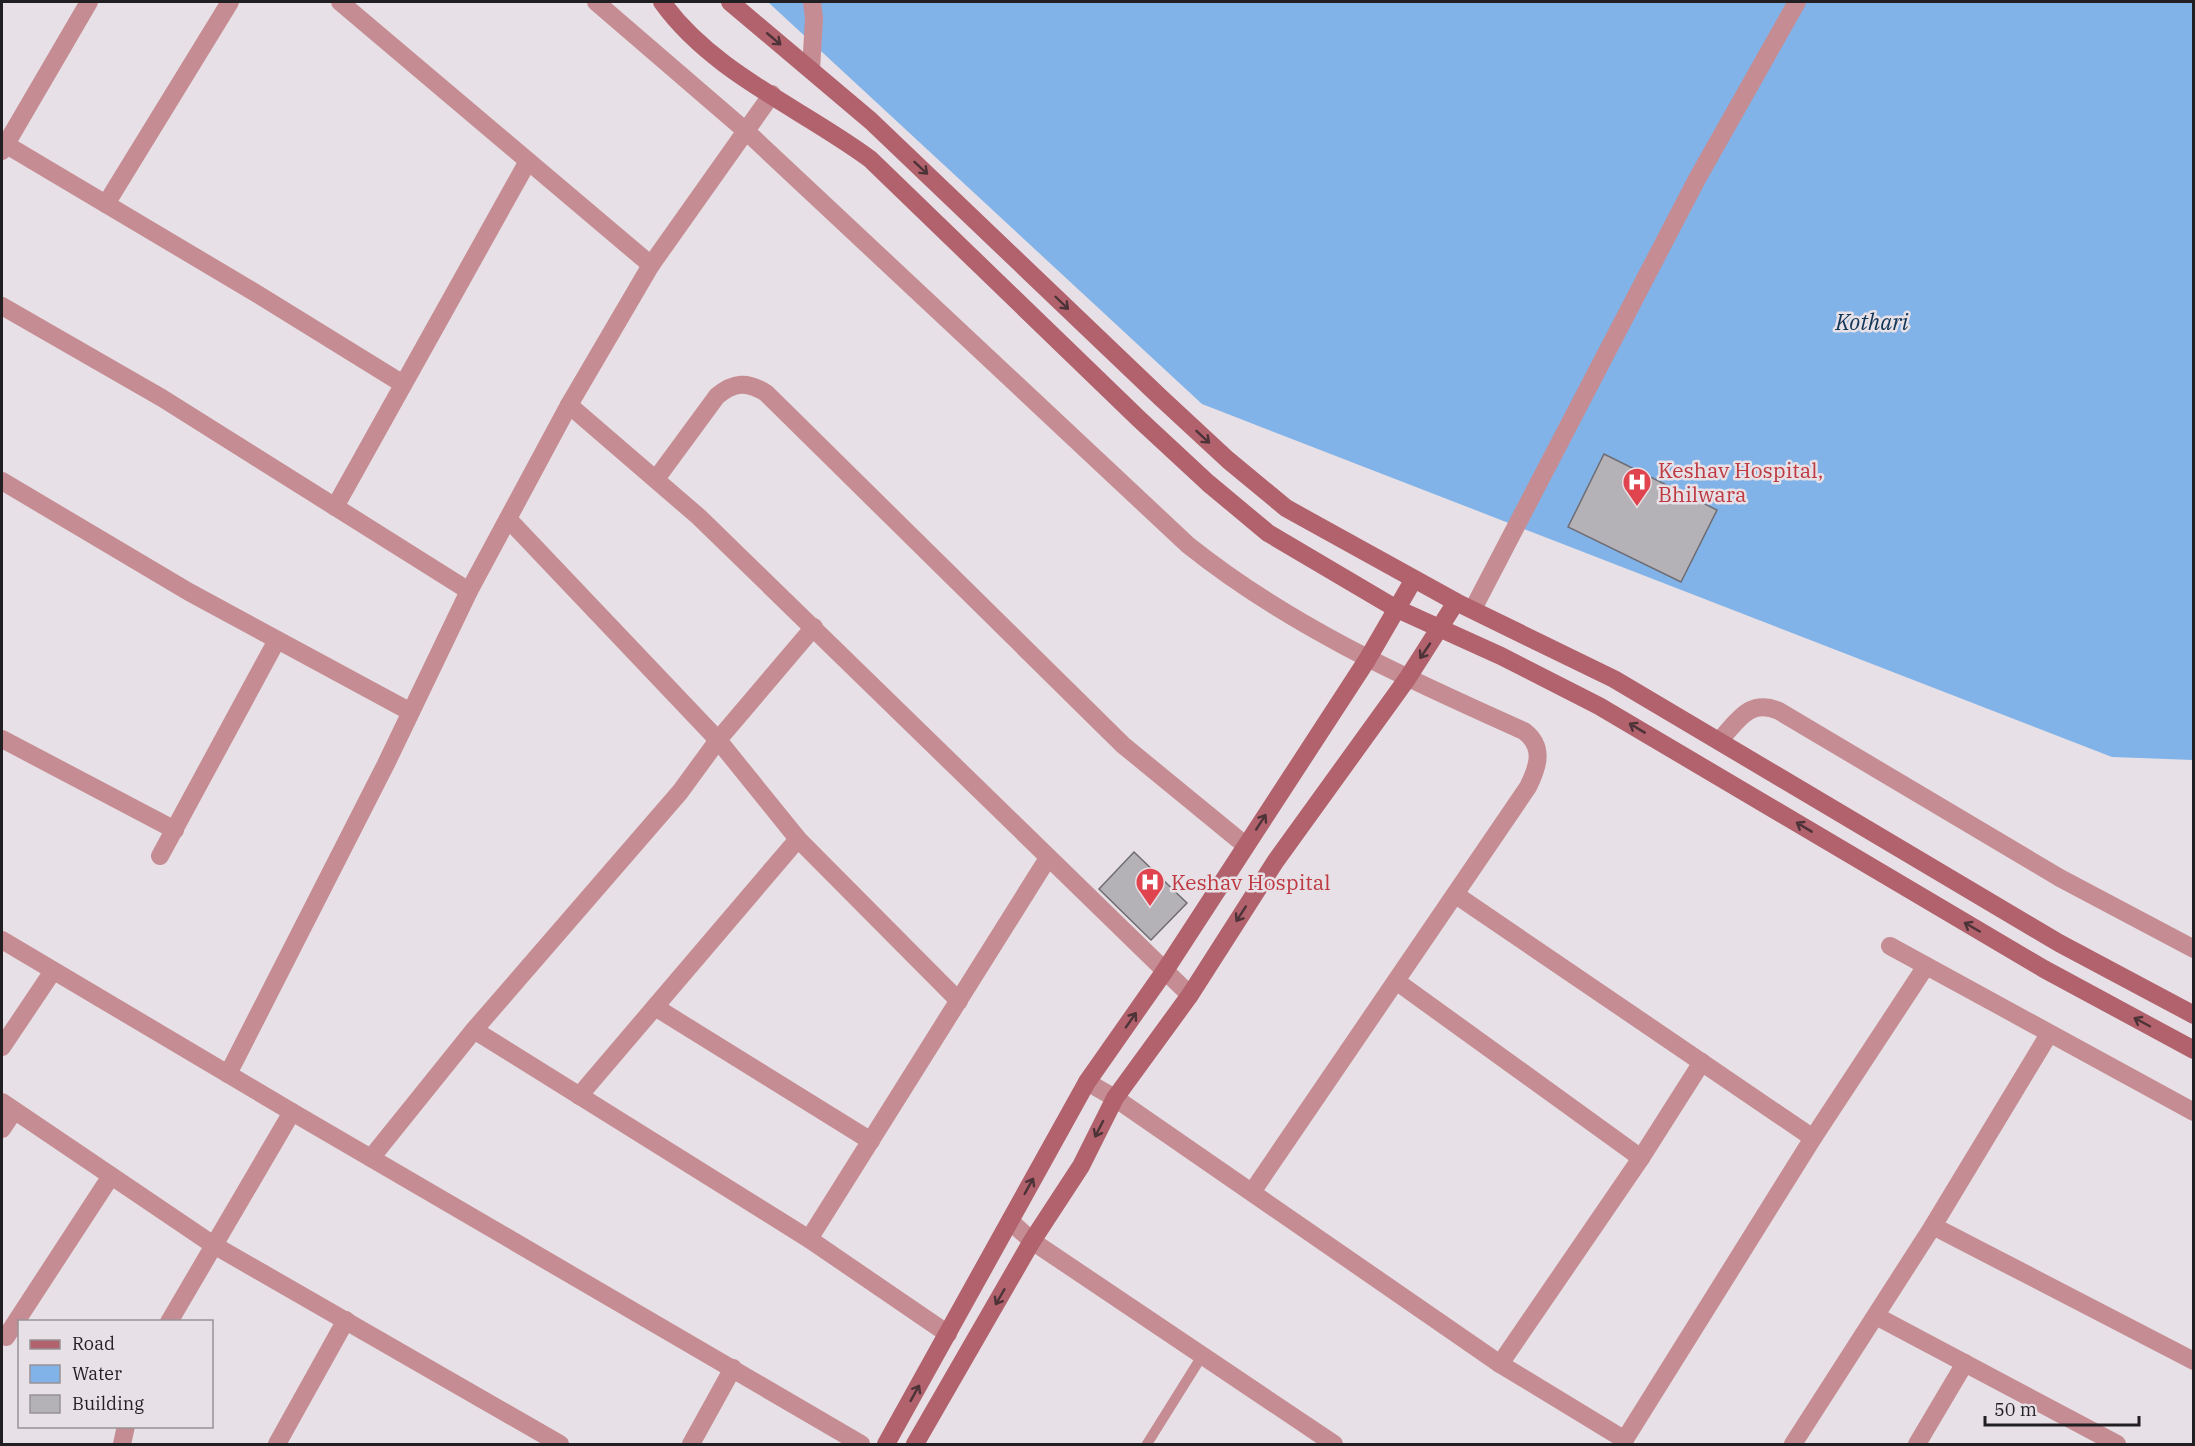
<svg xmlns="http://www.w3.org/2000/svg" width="2195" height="1446" font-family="'IBM Plex Serif',serif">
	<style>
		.water { fill: #81b3e8 }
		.building { fill: #b4b1b7; stroke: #6f6c72; stroke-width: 1.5 }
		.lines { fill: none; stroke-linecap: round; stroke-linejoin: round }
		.lane { stroke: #c58d93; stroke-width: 10 }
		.street { stroke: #c58d93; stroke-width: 18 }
		.secondary { stroke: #b2626d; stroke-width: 18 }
		.oneway { stroke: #4c3338 }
		.labels { text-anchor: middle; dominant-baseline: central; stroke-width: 5; stroke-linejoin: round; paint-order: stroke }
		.health-label { font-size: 21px; fill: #be3a42; stroke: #e7e0e6; text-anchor: start }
		.water-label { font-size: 22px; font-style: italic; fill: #103557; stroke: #e7e0e6 }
	</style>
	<rect width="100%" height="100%" fill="#e7e0e6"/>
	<path class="water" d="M 768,2 L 2193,2 L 2193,760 L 2112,757 L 1202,404 Z"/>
	<g class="building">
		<path d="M 1604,454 L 1717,510 L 1681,582 L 1568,527 Z"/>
		<path d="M 1134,852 L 1187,903 L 1151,940 L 1099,889 Z"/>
	</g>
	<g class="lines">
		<path class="lane" d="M 1147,1444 L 1202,1356"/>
		<g class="street">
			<path d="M 340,2 L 651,265"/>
			<path d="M 596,2 L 747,132 L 1188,545 C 1292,628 1404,677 1524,731 C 1545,747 1538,767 1528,787 L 1252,1192"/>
			<path d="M 811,70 L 814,18 L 812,2"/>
			<path d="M 5,144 L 254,292 L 403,384"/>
			<path d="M 2,151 L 89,2"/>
			<path d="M 106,204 L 230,2"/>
			<path d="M 2,306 L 162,398 L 469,591"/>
			<path d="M 569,405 L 699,517 L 1190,995"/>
			<path d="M 656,479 L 717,396 C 734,382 747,381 766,393 L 1123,745 L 1245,845"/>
			<path d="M 2,481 L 189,592 L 409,711"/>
			<path d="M 335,507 L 528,161"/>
			<path d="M 508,519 L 718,740 L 798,839 L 959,1001"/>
			<path d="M 1473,609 L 1697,179 L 1797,2"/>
			<path d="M 2,739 L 175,830"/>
			<path d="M 1719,741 C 1738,721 1749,698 1779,711 L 2060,878 L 2194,949"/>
			<path d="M 160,856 L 277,640"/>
			<path d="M 1456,895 L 1813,1138"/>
			<path d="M 2,940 L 292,1112 L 169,1322"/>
			<path d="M 1890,946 L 2194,1112"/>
			<path d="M 1396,981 L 1641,1158"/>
			<path d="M 655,1007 L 871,1141"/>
			<path d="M 474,1030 L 809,1239 L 948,1334"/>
			<path d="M 2,1047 L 53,971"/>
			<path d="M 228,1074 L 386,764 L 469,591 L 569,405 L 651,265 L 772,94"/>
			<path d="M 1087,1082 L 1115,1098 L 1500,1364 L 1625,1440"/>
			<path d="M 579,1096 L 798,839"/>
			<path d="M 2,1102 L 212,1244 L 560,1444"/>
			<path d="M 292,1112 L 861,1444"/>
			<path d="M 2,1129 L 14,1111"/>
			<path d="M 371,1158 L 474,1030 L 680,792 L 718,740 L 814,627"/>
			<path d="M 1010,1221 L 1032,1241 L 1334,1444"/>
			<path d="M 1933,1226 L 2194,1361"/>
			<path d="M 809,1239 L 1048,858"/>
			<path d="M 1876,1316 L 2117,1444"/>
			<path d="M 6,1337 L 111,1176"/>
			<path d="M 1500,1364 L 1641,1158 L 1702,1062"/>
			<path d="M 122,1444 L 126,1426"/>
			<path d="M 277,1444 L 346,1320"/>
			<path d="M 691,1444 L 733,1368"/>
			<path d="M 1622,1444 L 1813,1138 L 1926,966"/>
			<path d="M 1793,1444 L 1933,1226 L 2049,1034"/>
			<path d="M 1917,1444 L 1965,1363"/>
		</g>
		<g class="secondary">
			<path d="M 662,2 C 713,73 801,108 870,159 L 1139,419 L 1208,483 L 1268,533 L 1395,608 L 1501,656 L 1599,706 L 2044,969 L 2194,1050"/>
			<path d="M 730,2 L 871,121 L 1160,397 L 1228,460 L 1286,508 L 1456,602 L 1614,679 L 2059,943 L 2194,1015"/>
			<path d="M 886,1444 L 1087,1082 L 1164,972 L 1367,660 L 1414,579"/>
			<path d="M 915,1444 L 1032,1241 L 1081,1166 L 1115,1098 L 1190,995 L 1275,862 L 1407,679 L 1456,602"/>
		</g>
	</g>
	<defs><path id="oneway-shaft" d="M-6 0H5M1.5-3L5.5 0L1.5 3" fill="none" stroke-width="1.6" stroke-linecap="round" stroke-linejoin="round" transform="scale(1.5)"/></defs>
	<g class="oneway">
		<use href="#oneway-shaft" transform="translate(774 39) rotate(40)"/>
		<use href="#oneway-shaft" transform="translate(921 168) rotate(43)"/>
		<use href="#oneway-shaft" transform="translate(1062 303) rotate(44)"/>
		<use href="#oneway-shaft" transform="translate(1203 437) rotate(43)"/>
		<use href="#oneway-shaft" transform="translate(1425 651) rotate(124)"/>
		<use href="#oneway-shaft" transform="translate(1637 728) rotate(-149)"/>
		<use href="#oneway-shaft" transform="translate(1261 822) rotate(-57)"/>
		<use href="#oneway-shaft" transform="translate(1804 827) rotate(-149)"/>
		<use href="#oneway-shaft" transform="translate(1241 914) rotate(123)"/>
		<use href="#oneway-shaft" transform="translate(1972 927) rotate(-150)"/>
		<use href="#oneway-shaft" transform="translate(1131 1020) rotate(-55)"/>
		<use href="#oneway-shaft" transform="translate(2142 1022) rotate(-152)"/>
		<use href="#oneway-shaft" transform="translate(1099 1129) rotate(117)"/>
		<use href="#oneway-shaft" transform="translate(1029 1186) rotate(-61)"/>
		<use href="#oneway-shaft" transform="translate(1000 1297) rotate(120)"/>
		<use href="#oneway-shaft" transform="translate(915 1393) rotate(-61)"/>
	</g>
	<defs>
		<g id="hospital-pin" transform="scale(1.5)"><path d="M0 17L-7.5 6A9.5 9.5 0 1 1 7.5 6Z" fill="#e0444e" stroke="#e7e0e6"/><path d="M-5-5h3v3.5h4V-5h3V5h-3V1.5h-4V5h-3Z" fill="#fff"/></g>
	</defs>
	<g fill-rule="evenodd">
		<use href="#hospital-pin" x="1637" y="482"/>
		<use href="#hospital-pin" x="1150" y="882"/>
	</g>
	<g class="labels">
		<g class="health-label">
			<text x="1658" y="470">Keshav Hospital,<tspan x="1658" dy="24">Bhilwara</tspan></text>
			<text x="1171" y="882">Keshav Hospital</text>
		</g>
		<g class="water-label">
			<text x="1872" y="321">Kothari</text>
		</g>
	</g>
	<rect width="2195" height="1446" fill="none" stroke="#211f21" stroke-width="6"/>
	<rect x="18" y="1320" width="195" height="108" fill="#e7e0e6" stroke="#989397" stroke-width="1.5"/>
	<rect x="30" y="1340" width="30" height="9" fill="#b2626d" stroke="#989397" stroke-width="1.5"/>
	<text x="72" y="1350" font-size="18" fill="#211f21">Road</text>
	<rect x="30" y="1365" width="30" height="18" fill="#81b3e8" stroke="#989397" stroke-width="1.5"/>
	<text x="72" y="1380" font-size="18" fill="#211f21">Water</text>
	<rect x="30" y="1395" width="30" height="18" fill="#b4b1b7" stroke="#989397" stroke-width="1.5"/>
	<text x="72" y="1410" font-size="18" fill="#211f21">Building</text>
	<path d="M1985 1416v9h154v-9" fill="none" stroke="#211f21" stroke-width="3"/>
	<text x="1994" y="1416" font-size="18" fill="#211f21" stroke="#e7e0e6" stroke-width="4.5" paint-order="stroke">50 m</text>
</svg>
